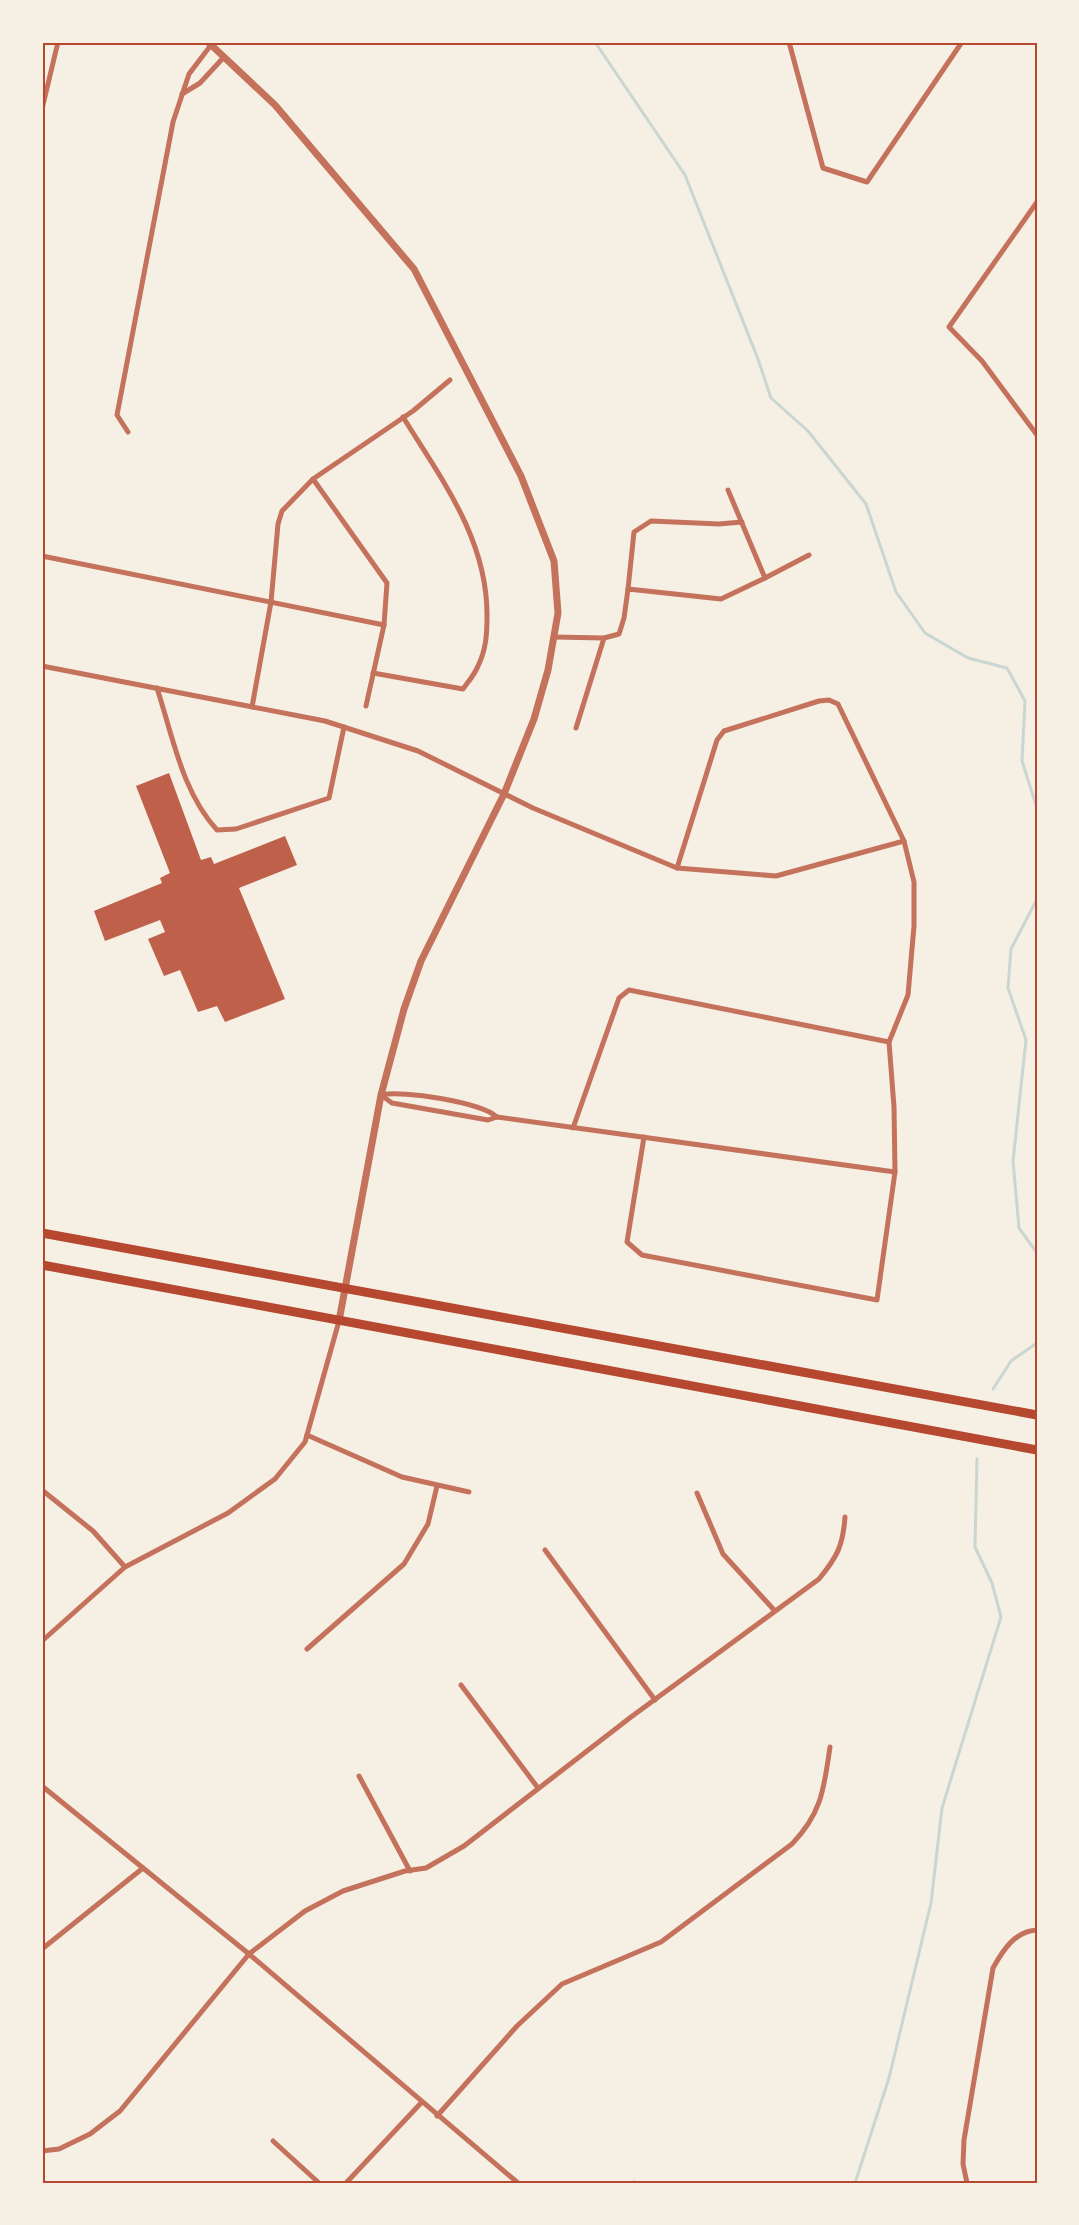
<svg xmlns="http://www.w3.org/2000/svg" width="1079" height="2225" font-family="Lato,sans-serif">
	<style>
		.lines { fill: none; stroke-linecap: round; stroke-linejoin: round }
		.stream { stroke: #c9d6d2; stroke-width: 3 }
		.building { fill: #bf614a }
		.service { stroke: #c5725c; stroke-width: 3 }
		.minor { stroke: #c5725c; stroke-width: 5 }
		.tertiary { stroke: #c5725c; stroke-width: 7 }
		.trunk { stroke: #b5482f; stroke-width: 9 }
		.neatline { fill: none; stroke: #b5482f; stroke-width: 2 }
	</style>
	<rect width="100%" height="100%" fill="#f6efe4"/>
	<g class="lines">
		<g class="stream">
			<path d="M 595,42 L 685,175 L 758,359 L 771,398 L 808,431 L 866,504 L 896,592 L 925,633 L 968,658 L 1007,668 L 1025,701 L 1022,761 L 1037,808"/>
			<path d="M 1037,899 L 1011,949 L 1008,988 L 1026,1040 L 1013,1161 L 1019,1228 L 1037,1253"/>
			<path d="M 993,1389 L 1011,1361 L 1037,1343"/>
			<path d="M 855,2183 L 889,2078 L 931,1903 L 942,1808 L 1001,1617 L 992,1583 L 975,1547 L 977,1459"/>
		</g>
	</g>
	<path class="building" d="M 169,773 L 201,860 L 211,857 L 214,864 L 285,836 L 297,865 L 239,888 L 285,999 L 225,1022 L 217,1006 L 198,1012 L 180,970 L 164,976 L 148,939 L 165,932 L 160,920 L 105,941 L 94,911 L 162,883 L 160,878 L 170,873 L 136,786 Z"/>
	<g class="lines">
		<path class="service" d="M 634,2182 L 636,2183"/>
		<g class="minor">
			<path d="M 789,42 L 823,168 L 867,182 L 962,42"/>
			<path d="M 182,94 L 200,83 L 224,57"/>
			<path d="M 42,109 L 58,42"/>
			<path d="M 1037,202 L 949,327 L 982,361 L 1037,435"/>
			<path d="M 128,432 L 117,415 L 173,122 L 189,74 L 211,45"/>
			<path d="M 313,479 L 387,583 L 384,625 L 366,706"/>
			<path d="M 42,556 L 384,625"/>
			<path d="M 765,578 L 809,555"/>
			<path d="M 628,589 L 634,532 L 651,521 L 719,524 L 742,522"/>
			<path d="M 554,637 L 604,638 L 619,634 L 624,618 L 628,589 L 721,599 L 765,578 L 728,490"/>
			<path d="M 42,666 L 325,721 L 418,751 L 533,808 L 677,868 L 776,876 L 904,841"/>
			<path d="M 373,673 L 463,689 C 468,682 475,674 478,666 C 486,650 487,634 487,617 C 488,540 442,480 403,417"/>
			<path d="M 157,688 C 173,737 182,792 217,830 L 236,829 L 329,798 L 344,727"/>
			<path d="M 252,707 L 271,602 L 278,524 L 282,511 L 313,479 L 413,411 L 450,380"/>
			<path d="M 576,728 L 604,638"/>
			<path d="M 381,1095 L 392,1103 L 488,1120 L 497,1117 L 895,1172"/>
			<path d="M 381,1095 C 403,1090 480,1102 497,1117"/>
			<path d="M 573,1128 L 619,998 L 629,990 L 889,1042"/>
			<path d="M 644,1137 L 627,1242 L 642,1255 L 877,1300 L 895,1172 L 894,1107 L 889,1042 L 908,995 L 914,926 L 914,882 L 904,841 L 838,704 L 829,700 L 819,701 L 724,731 L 717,740 L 677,868"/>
			<path d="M 307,1435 L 402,1477 L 469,1492"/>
			<path d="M 42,1490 L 93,1531 L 125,1567"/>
			<path d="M 697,1493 L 723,1554 L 775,1611"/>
			<path d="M 545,1550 L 655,1700"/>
			<path d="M 42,1641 L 125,1567 L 228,1513 L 275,1479 L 305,1442 L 339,1321"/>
			<path d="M 307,1649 L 404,1564 L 428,1524 L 437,1486"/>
			<path d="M 461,1685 L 538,1788"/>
			<path d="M 359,1776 L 410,1871"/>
			<path d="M 42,1786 L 249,1954 L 518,2183"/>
			<path d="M 42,1949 L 143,1868"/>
			<path d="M 437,2116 L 517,2026 L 562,1984 L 661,1942 L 792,1844 C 822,1813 824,1788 830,1747"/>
			<path d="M 273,2141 L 319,2183"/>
			<path d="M 42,2151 L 59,2149 L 90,2134 L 120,2111 L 249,1954 L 305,1911 L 343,1891 L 405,1871 L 426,1868 L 464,1846 L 631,1717 L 819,1579 C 837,1557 843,1546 845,1517"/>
			<path d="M 346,2183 L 421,2103"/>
			<path d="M 967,2183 L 963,2164 L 964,2140 L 993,1968 C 1003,1950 1015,1931 1037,1930"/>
		</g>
		<path class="tertiary" d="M 208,42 L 275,105 L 414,269 L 521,476 L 554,561 L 558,613 L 548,670 L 534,719 L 504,794 L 421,961 L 404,1009 L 381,1095 L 339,1321"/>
		<g class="trunk">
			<path d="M 42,1233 L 1037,1415"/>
			<path d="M 42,1265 L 1037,1450"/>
		</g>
	</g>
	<rect width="1079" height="2225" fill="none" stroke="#f6efe4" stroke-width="87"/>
	<rect x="44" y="44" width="992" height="2138" class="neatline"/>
</svg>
